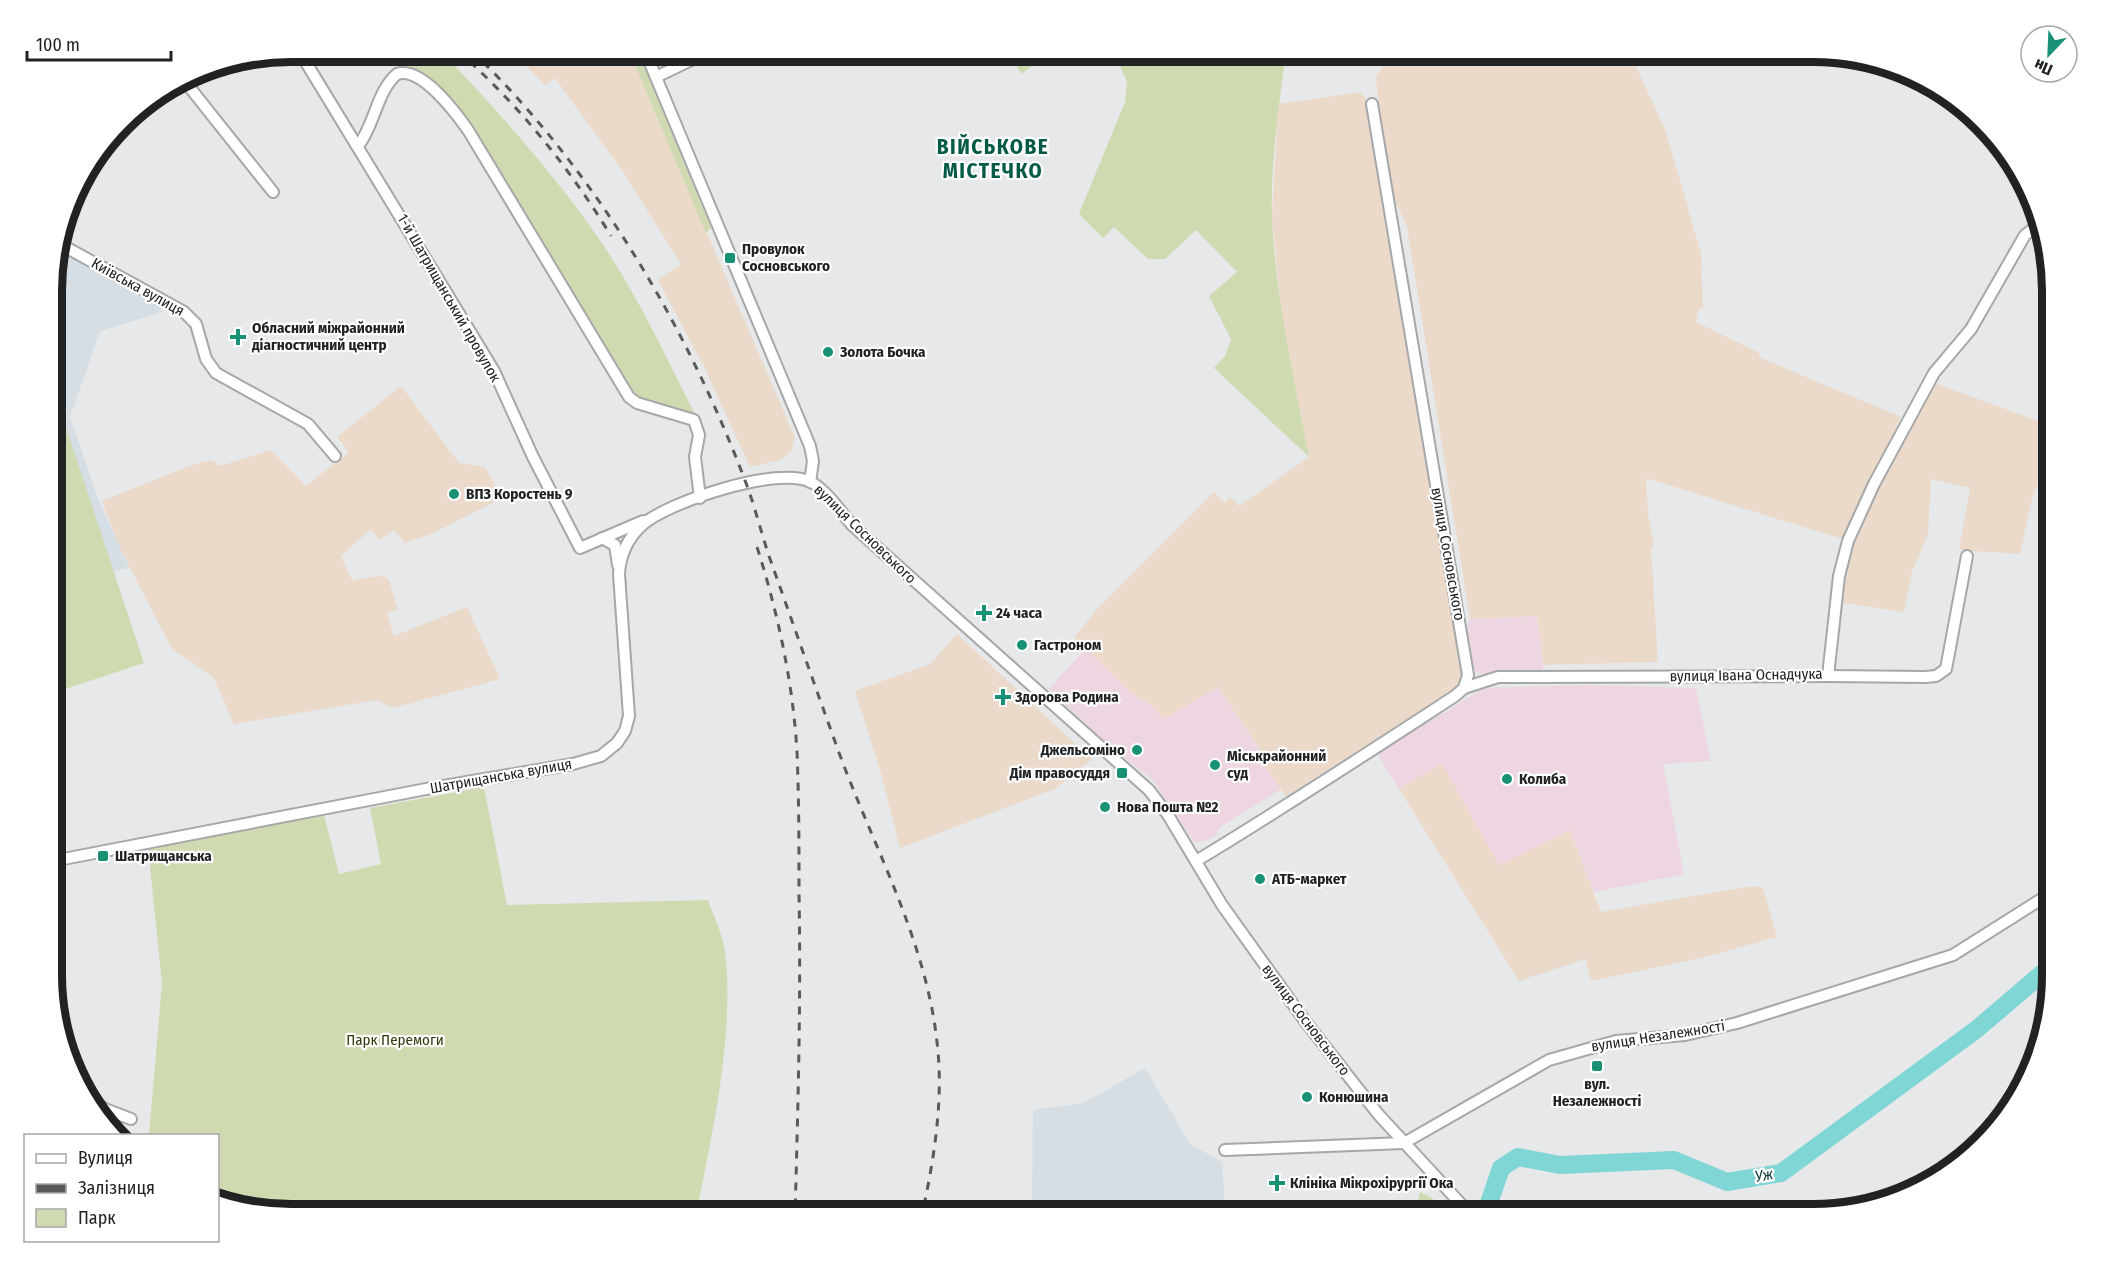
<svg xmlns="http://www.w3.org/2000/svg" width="2103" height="1266" font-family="'Fira Sans Condensed',sans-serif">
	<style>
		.commercial { fill: #edd6e2 }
		.industrial { fill: #ebdac9 }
		.built { fill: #d6dee5 }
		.green { fill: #d0dab1 }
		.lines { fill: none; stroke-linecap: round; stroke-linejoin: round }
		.river { stroke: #80d5d5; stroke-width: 18 }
		.minor-casing { stroke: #a6a7a9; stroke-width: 14 }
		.minor { stroke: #fff; stroke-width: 10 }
		.rail { stroke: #595a5b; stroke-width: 3; stroke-dasharray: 8 8; stroke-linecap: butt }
		.poi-dot { fill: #199175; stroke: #fff; stroke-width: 2 }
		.labels { text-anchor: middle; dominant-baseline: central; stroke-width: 4.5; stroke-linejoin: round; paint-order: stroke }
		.poi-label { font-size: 15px; font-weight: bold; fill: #212223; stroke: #fff; text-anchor: start }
		.street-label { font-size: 15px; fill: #212223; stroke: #fff }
		.park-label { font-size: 15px; fill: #313909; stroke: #fff }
		.water-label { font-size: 16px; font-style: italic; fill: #0b3536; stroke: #fff }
		.district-label { font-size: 21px; font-weight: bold; letter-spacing: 1.5px; fill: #035a47; stroke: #fff }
		.rim { fill: none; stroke: #212223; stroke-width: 8 }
	</style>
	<rect width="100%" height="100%" fill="#e6e8e9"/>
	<g class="commercial">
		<path d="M 1537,616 L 1544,675 L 1484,676 L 1473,670 L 1467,626 L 1470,619 Z"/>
		<path d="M 1086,648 L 1136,697 L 1148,702 L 1164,718 L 1218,687 L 1261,752 L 1256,755 L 1281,789 L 1219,828 L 1217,835 L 1203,842 L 1194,842 L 1152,779 L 1113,749 L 1049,689 Z"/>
		<path d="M 1588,685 L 1696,688 L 1711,761 L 1663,764 L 1684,874 L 1594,892 L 1570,830 L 1499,866 L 1442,764 L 1399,789 L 1375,750 L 1427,723 L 1484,688 Z"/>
	</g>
	<g class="industrial">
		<path d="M 555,51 L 629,51 L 795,438 L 791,452 L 780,460 L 750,467 L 705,369 L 658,280 L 681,264 L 623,172 L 555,78 L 545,85 L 526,66 L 526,55 Z"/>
		<path d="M 1396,51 L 1629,51 L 1666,132 L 1701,253 L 1703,308 L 1699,309 L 1696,322 L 1758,352 L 1761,358 L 1901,417 L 1842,539 L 1646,478 L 1648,514 L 1654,545 L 1651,547 L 1658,662 L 1543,665 L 1537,616 L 1470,619 L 1407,227 L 1392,193 L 1378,103 L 1376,76 Z"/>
		<path d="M 1355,93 L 1361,93 L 1366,99 L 1392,243 L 1462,670 L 1460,680 L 1453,690 L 1441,699 L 1286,796 L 1256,755 L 1261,751 L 1218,687 L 1164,719 L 1148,702 L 1136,697 L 1074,638 L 1098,608 L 1214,492 L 1224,503 L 1230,497 L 1239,506 L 1309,457 L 1283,327 L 1272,218 L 1278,104 Z"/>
		<path d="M 1937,384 L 2046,424 L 2039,441 L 2051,451 L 2032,499 L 2020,554 L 1959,550 L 1970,488 L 1931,479 L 1928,534 L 1912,572 L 1904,612 L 1843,603 L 1848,554 L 1892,460 L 1932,386 Z"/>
		<path d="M 401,386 L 459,463 L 485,467 L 502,498 L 431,534 L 405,543 L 394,530 L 379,540 L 371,529 L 341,556 L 352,580 L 380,576 L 388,578 L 398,609 L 387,613 L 394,636 L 467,607 L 500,679 L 393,708 L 376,700 L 234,724 L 213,677 L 172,649 L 118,544 L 102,501 L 192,465 L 211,460 L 220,466 L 271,450 L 306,486 L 349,452 L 337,437 Z"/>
		<path d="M 957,634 L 1092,759 L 1055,789 L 900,848 L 880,770 L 855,691 L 930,664 Z"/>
		<path d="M 1442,763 L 1499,865 L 1570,830 L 1601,912 L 1753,886 L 1763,888 L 1777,937 L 1701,958 L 1591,981 L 1585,959 L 1519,981 L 1399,789 Z"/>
	</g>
	<g class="built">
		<path d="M 56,248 L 158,304 L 163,312 L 100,331 L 70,417 L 97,496 L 129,568 L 53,583 L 53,259 Z"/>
		<path d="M 1145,1068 L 1190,1144 L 1222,1162 L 1225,1207 L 1230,1215 L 1032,1215 L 1033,1110 L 1084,1103 Z"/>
	</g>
	<g class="green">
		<path d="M 372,51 L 441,51 C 497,110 550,169 597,236 C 635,290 664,353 694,412 L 687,414 L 641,399 L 632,390 L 467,124 L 419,78 L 400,65 L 390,64 Z"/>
		<path d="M 629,51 L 638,51 L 709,223 L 711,228 L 706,233 Z"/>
		<path d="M 1009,51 L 1053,51 L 1021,74 Z"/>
		<path d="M 1114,51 L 1286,51 C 1279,106 1270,163 1272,219 C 1276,299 1294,378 1309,457 L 1214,368 L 1225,356 L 1231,339 L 1209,296 L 1237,272 L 1196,230 L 1165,259 L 1148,259 L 1114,227 L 1103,238 L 1079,214 L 1125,102 L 1127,82 Z"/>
		<path d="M 53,421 L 64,421 L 144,663 L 53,693 Z"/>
		<path d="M 484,787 L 507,905 L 708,900 C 714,917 723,935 725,952 C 735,1032 712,1136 696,1215 L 290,1215 L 228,1207 L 218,1202 L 218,1136 L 149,1135 L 162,983 L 148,847 L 324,815 L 339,874 L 381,864 L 370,808 Z"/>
		<path d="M 1420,1192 L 1432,1198 L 1447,1215 L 1415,1215 Z"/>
	</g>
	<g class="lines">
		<path class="river" d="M 1485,1215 L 1501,1168 L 1518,1157 L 1560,1165 L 1674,1160 L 1727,1182 L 1781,1173 L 1977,1029 L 2052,965"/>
		<g class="minor-casing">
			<g id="minor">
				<path d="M 299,51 L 494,371 L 533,457 L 580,548 L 643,521"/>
				<path d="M 645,51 L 810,446 L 813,461 L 810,482"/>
				<path d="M 656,77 L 710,51"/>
				<path d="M 183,79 L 273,192"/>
				<path d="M 358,146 C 375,125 376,92 397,74 C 421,66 456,113 468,130 L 629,397 L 637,403 L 694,420 L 699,435 L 695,457 L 700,498"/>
				<path d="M 58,243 L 184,312 L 196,324 L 206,359 L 216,373 L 308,424 L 335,456"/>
				<path d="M 602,538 L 615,545 L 618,565"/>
				<path d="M 1828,676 L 1925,677 L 1936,676 L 1946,669 L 1967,556"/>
				<path d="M 1464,688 L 1498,677 L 1828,676 L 1839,576 L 1848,541 L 1874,484 L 1934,373 L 1971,329 L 2025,235 L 2041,223"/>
				<path d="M 53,861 L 426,789 L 573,764 L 601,756 L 617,743 L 625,731 L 629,716 L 619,574 C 620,555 628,538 642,525 C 668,502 779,465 811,482 C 827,491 840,511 852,525 L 1149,790 L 1168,815 L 1222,905 L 1305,1021 L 1378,1114 L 1471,1215"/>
				<path d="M 1196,861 C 1284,808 1369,752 1455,696 L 1464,688 L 1468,675 L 1372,104"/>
				<path d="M 86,1096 L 105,1109 L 131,1119"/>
				<path d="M 1225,1150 L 1404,1143 L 1549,1060 L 1616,1041 L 1685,1035 L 1737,1023 L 1953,955 L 2051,893"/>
			</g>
		</g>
		<use href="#minor" class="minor"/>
		<g class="rail">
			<path d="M 458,51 C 517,103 570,168 611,236"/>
			<path d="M 472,51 C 594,169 686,324 746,483 C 755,507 761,532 769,556 C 792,621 815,686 838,750 C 873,846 926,940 937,1042 C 944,1100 934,1159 922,1215"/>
			<path d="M 757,547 C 778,613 793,683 797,752 C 799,799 799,846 799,893 C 801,1000 798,1107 795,1215"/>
		</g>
	</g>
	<g class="poi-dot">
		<rect x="724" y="252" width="12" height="12" rx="3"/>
		<path d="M235 328h6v6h6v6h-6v6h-6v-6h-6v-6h6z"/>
		<circle cx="828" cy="352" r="6"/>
		<circle cx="454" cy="494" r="6"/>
		<path d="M981 604h6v6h6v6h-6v6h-6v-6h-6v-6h6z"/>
		<circle cx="1022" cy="645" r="6"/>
		<path d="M1000 688h6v6h6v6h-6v6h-6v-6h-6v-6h6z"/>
		<circle cx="1137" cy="750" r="6"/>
		<circle cx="1215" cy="765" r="6"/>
		<rect x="1116" y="767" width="12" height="12" rx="3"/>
		<circle cx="1507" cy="779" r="6"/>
		<circle cx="1105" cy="807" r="6"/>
		<rect x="97" y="850" width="12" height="12" rx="3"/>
		<circle cx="1260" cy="879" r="6"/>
		<rect x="1591" y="1060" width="12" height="12" rx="3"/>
		<circle cx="1307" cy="1097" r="6"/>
		<path d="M1274 1174h6v6h6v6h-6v6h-6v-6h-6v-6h6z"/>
	</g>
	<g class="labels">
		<g class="poi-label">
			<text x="742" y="249">Провулок<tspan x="742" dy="17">Сосновського</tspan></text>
			<text x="252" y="328">Обласний міжрайонний<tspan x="252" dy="17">діагностичний центр</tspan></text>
			<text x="840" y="352">Золота Бочка</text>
			<text x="466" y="494">ВПЗ Коростень 9</text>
			<text x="996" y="613">24 часа</text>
			<text x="1034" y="645">Гастроном</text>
			<text x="1015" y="697">Здорова Родина</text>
			<text x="1125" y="750" text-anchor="end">Джельсоміно</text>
			<text x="1227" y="756">Міськрайонний<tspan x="1227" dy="17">суд</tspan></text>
			<text x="1110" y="773" text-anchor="end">Дім правосуддя</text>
			<text x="1519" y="779">Колиба</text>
			<text x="1117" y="807">Нова Пошта №2</text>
			<text x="115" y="856">Шатрищанська</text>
			<text x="1272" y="879">АТБ-маркет</text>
			<text x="1597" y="1084" text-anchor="middle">вул.<tspan x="1597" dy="17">Незалежності</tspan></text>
			<text x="1319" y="1097">Конюшина</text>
			<text x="1290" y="1183">Клініка Мікрохірургії Ока</text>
		</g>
		<g class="street-label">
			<text transform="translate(138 287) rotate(29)">Київська вулиця</text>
			<text transform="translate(449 298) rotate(60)">1-й Шатрищанський провулок</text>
			<text transform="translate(865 534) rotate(44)">вулиця Сосновського</text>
			<text transform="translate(1448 554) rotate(80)">вулиця Сосновського</text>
			<text transform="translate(1746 675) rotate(-1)">вулиця Івана Оснадчука</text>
			<text transform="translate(501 776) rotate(-10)">Шатрищанська вулиця</text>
			<text transform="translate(1306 1020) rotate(53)">вулиця Сосновського</text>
			<text transform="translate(1658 1036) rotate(-9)">вулиця Незалежності</text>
		</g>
		<g class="park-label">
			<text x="395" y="1040">Парк Перемоги</text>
		</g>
		<g class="water-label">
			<text transform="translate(1764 1175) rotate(-10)">Уж</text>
		</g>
		<g class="district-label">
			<text x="993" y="147">ВІЙСЬКОВЕ<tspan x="993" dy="24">МІСТЕЧКО</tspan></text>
		</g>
	</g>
	<path d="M0 0H2103V1266H0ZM291 62H1813A229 229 0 0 1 2042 291V975A229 229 0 0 1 1813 1204H291A229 229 0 0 1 62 975V291A229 229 0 0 1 291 62Z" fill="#fff" fill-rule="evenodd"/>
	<path class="rim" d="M291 62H1813A229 229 0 0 1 2042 291V975A229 229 0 0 1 1813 1204H291A229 229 0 0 1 62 975V291A229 229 0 0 1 291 62Z"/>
	<rect x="24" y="1134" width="195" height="108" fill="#ffffff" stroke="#a6a7a7" stroke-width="1.5"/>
	<rect x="36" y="1154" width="30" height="9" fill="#ffffff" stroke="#a6a7a7" stroke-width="1.5"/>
	<text x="78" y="1164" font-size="18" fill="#212223">Вулиця</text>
	<rect x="36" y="1184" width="30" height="9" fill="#595a5b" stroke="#a6a7a7" stroke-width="1.5"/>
	<text x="78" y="1194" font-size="18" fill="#212223">Залізниця</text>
	<rect x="36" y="1209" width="30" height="18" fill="#d0dab1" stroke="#a6a7a7" stroke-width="1.5"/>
	<text x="78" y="1224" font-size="18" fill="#212223">Парк</text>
	<g transform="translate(2049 54) rotate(203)"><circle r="28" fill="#ffffff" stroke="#a6a7a7" stroke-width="1.5"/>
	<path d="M0-4.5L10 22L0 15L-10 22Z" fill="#199175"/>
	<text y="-9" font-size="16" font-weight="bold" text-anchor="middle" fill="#212223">Пн</text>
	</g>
	<path d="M27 51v9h144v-9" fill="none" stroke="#212223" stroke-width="3"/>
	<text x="36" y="51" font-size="18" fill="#212223" stroke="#ffffff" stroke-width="4.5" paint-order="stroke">100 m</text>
</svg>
